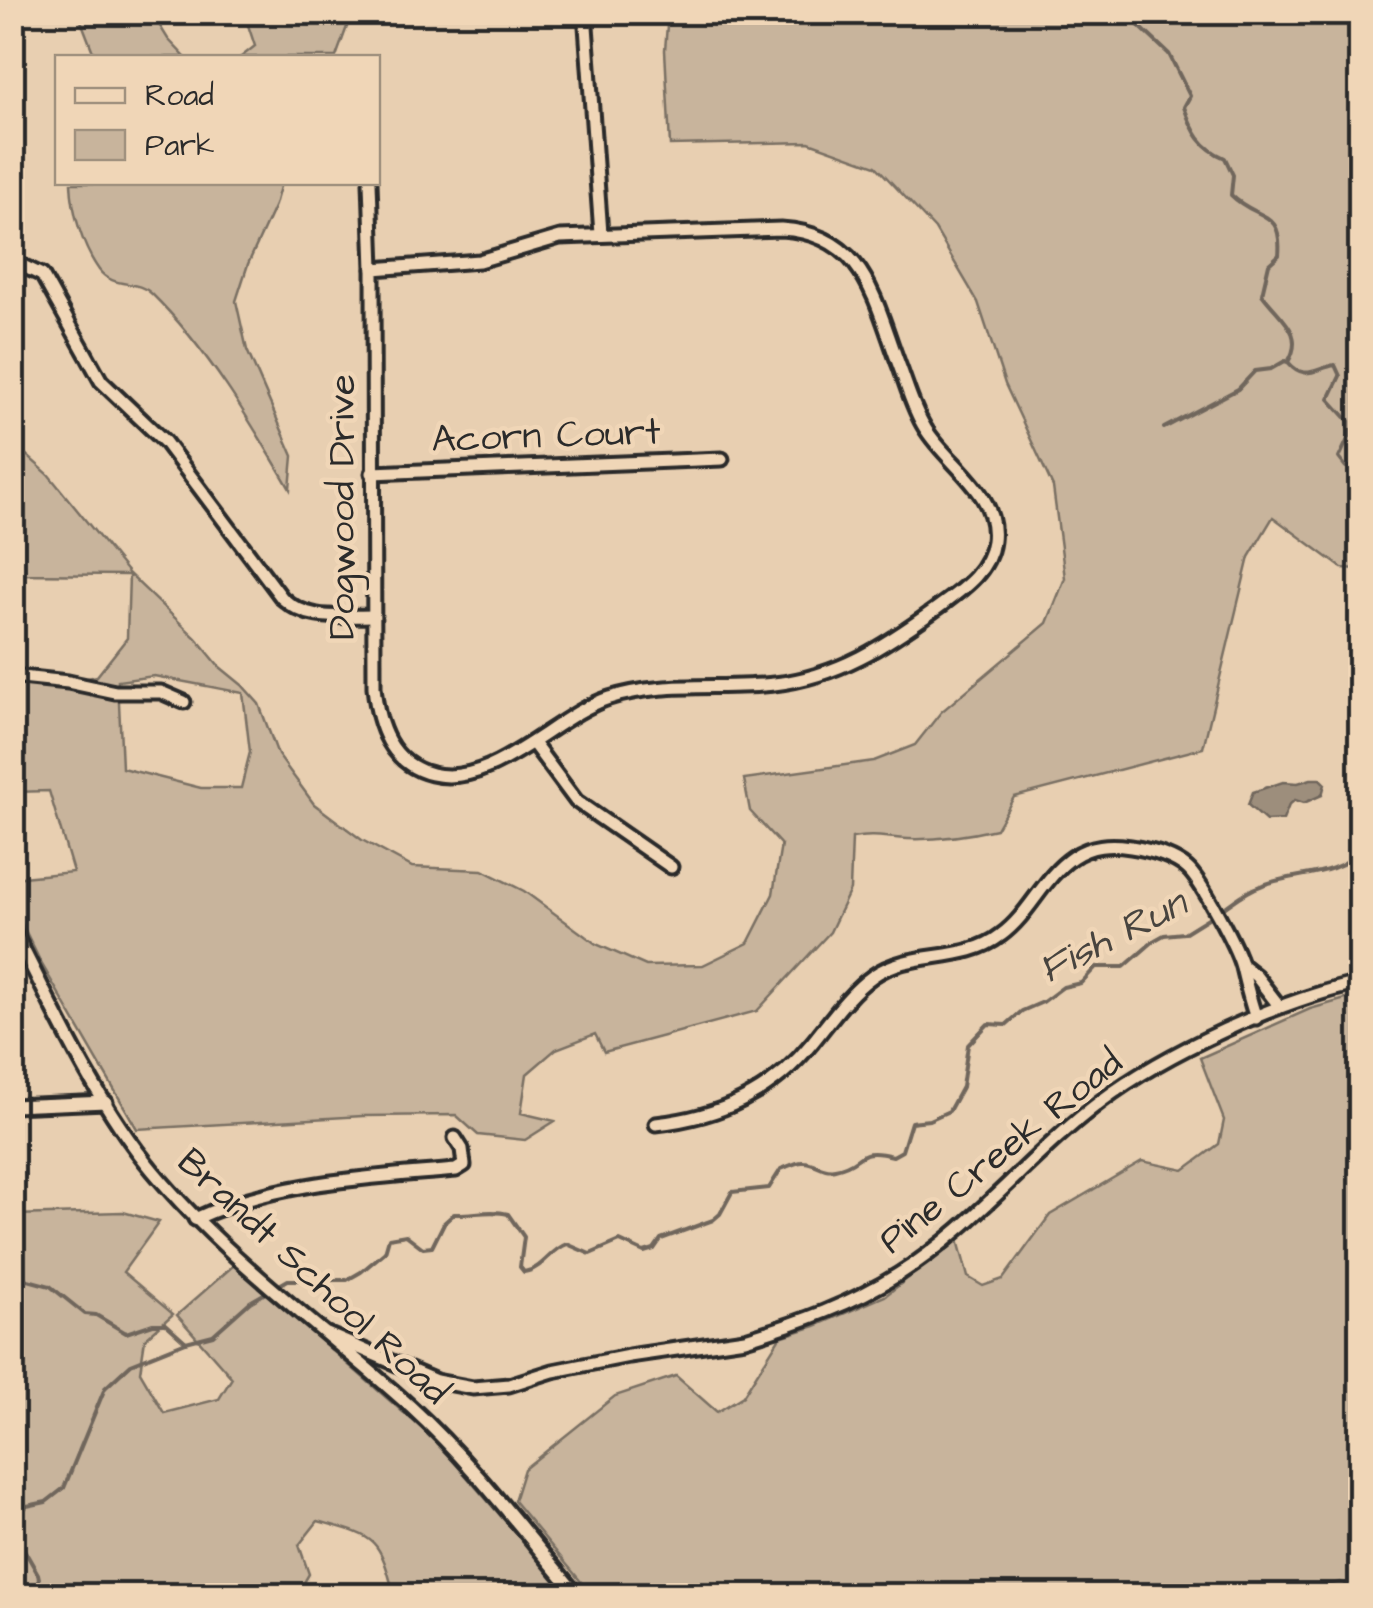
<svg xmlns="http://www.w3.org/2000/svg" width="1373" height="1608" font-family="'Architects Daughter',sans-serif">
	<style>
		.green { fill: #c8b49c; stroke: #7a7064; stroke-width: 2.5; fill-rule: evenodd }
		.water { fill: #9d8e7c; stroke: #6f665c; stroke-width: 2.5 }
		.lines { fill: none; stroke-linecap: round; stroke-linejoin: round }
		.stream { stroke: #6f665c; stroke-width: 4 }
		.minor-casing { stroke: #2b2b2b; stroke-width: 19 }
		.minor { stroke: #f0d6b7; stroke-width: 11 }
		.labels { text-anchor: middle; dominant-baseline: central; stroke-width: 9; stroke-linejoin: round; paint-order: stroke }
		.street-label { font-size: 38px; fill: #2b2b2b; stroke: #f0d6b7 }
		.water-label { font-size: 40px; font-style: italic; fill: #48443f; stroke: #f0d6b7 }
	</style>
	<rect width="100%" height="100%" fill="#e8cfb1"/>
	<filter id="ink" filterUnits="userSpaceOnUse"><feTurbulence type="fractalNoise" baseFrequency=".01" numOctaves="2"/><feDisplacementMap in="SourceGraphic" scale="20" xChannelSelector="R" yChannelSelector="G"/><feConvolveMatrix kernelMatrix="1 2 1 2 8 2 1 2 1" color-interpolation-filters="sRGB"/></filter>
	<g filter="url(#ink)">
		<g class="green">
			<path d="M 78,13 L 152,13 L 168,39 L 185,57 L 95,57 Z"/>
			<path d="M 244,13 L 352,13 L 336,57 L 241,57 L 255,46 Z"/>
			<path d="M 668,13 L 1360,13 L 1360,569 L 1342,568 L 1273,517 L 1249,557 L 1203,748 L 1014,797 L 996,829 C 966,836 939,840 908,839 C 886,838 874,834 852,838 L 850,890 L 830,932 L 757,1011 L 604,1052 L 595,1034 L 556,1049 L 527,1074 L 521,1113 L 555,1121 L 525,1140 L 478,1135 L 456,1115 L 363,1116 L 137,1129 L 41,963 L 13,905 L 13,878 L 73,872 L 49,791 L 13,792 L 13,680 L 60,684 L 97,676 L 127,638 L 129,575 L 13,574 L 13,443 L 48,474 L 129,574 L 196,638 L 220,667 L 242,685 L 259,704 L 278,755 L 314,804 L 362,840 L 412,867 L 482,870 L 524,891 L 596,944 L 646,966 L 703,965 L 748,943 L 773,894 L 781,845 L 750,811 L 744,779 L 874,761 L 915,745 L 941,712 L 1047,623 L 1065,578 L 1053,487 L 1005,384 L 978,302 L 935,229 L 876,166 L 809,142 L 670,145 L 665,50 ZM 154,676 L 243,693 L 250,752 L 241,788 L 201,788 L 122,768 L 118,681 Z"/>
			<path d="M 71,183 L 281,183 L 275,205 L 248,264 L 236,301 L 247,350 L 293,456 L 290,489 C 251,422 207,348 152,294 C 137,279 113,289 99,270 C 82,246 72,211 71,183 Z"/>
			<path d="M 1360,995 L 1360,1589 L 1340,1582 L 1285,1596 L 592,1595 L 514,1501 L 524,1469 L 615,1396 L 676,1376 L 717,1412 L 743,1396 L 780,1337 L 815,1326 L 885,1296 L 958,1240 L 968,1277 L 983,1286 L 1003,1279 L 1050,1215 L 1142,1161 L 1184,1170 L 1219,1144 L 1224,1120 L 1200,1058 L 1310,1009 Z"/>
			<path d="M 123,1212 L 159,1222 L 123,1272 L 173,1314 L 145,1339 L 140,1372 L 164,1413 L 219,1399 L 232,1378 L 177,1315 L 234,1265 L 435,1440 L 569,1595 L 394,1595 C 379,1535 375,1537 318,1521 L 299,1545 L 309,1574 L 298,1593 L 294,1595 L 13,1595 L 13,1215 Z"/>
		</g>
		<path class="water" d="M 1311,779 L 1320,779 L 1325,784 L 1322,795 L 1304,803 L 1295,800 L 1289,805 L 1283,820 L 1266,821 L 1248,805 L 1253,792 L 1283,782 L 1298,783 Z"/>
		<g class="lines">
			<g class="stream">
				<path d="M 1132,12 L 1136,23 L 1169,54 L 1190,96 L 1184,107 C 1193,132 1201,148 1225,158 L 1233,175 L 1231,195 C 1257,221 1283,208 1279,255 L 1269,264 L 1262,294 C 1280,319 1306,332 1288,362 C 1305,382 1316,368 1335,365 L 1340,376 L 1329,399 L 1349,421 L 1349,437 L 1339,458 L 1346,467 L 1355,467 L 1360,474"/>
				<path d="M 1164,428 L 1238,389 L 1255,371 L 1271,369 L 1285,361 L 1288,362"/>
				<path d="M 1360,494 L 1360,500"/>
				<path d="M 1221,910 C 1234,901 1247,890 1263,885 C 1293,873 1339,877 1360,850"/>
				<path d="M 12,1268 L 28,1280 L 50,1286 L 85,1314 L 96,1315 L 126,1333 L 153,1324 L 166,1324 L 186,1342 L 213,1335 L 250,1302 L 288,1280 L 347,1280 L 361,1272 L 385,1252 L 389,1238 L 406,1235 L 423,1248 L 432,1247 L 444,1223 L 454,1214 C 473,1215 491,1209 508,1214 L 524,1237 L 520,1267 L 524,1272 C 542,1270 550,1250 567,1244 L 590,1254 L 620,1241 L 644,1252 L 654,1249 L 661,1239 L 713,1220 L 720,1214 L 732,1192 L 769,1188 L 781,1169 C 788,1167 797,1161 804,1162 C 815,1162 823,1172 835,1169 C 866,1163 854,1146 893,1156 L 902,1151 L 911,1122 L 929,1120 L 949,1111 L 962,1087 L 968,1045 L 988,1024 L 1006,1025 L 1022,1011 L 1043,1002 L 1063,987 L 1081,983 L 1096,967 L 1124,967 L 1155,940 L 1164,935 L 1184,933 L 1213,915"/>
				<path d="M 37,1596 L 41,1589 L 38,1574 L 14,1532 L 16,1518 L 27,1506 L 46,1502 L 64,1488 L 105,1388 L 131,1364 L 186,1342"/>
			</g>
			<g class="minor-casing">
				<g id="minor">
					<path d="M 585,12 L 601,234"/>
					<path d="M 370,182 L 373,269"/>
					<path d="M 781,229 C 865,234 874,299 899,365 C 907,386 913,409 925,428 C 947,465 999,492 993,541 C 989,573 960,591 936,609 C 886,645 838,677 774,684 C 719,690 662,681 609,698 C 554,716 493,789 432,774 C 390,764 378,725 374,687 L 373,269 L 479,261 L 560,237 Z"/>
					<path d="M 12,261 L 42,275 L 101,381 L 165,442 L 282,598 C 308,622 339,616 373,616"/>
					<path d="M 372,473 L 722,459"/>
					<path d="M 12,676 L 68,682 L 115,692 L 161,692 L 184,702"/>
					<path d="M 533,743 L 576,801 L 671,867"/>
					<path d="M 12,927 C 52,1006 96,1103 153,1171 C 228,1261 325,1329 411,1407 C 473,1464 524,1532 578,1596"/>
					<path d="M 1242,965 L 1256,976 L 1280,1007"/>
					<path d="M 12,1106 L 106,1102"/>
					<path d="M 656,1124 C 719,1117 771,1094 812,1043 C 830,1021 849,993 873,976 C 911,949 964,964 1001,935 C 1030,914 1043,877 1073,857 C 1091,845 1109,844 1131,847 C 1150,850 1172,855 1187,868 C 1201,880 1237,948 1242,967 C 1246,984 1250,1001 1256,1018"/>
					<path d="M 195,1219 C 277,1181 367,1178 456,1170 L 464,1165 L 462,1149 L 455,1138"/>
					<path d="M 327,1334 L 436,1381 L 473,1388 L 509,1385 L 553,1371 L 629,1356 L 745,1339 C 798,1323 852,1304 899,1274 C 974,1227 1030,1155 1100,1102 C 1166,1052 1280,1000 1360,983"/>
				</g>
			</g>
			<use href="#minor" class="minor"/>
		</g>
	</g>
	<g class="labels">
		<g class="street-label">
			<text transform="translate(546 436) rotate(-2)">Acorn Court</text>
			<text transform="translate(343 507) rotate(-90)">Dogwood Drive</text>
			<text transform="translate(1001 1152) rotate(-39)">Pine Creek Road</text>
			<text transform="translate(313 1277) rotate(43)">Brandt School Road</text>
		</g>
		<g class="water-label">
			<text transform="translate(1113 937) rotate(-27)">Fish Run</text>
		</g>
	</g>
	<rect width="1373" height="1608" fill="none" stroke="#f0d6b7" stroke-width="50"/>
	<rect x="25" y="25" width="1323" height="1558" fill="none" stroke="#2b2b2b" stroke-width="4" filter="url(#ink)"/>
	<rect x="55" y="55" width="325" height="130" fill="#f0d6b7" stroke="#a1927f" stroke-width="2.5"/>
	<rect x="75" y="88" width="50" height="15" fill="#f0d6b7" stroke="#a1927f" stroke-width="2.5"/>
	<text x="145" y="105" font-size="30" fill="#2b2b2b">Road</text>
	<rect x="75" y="130" width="50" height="30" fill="#c8b49c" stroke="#a1927f" stroke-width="2.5"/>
	<text x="145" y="155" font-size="30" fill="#2b2b2b">Park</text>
</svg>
